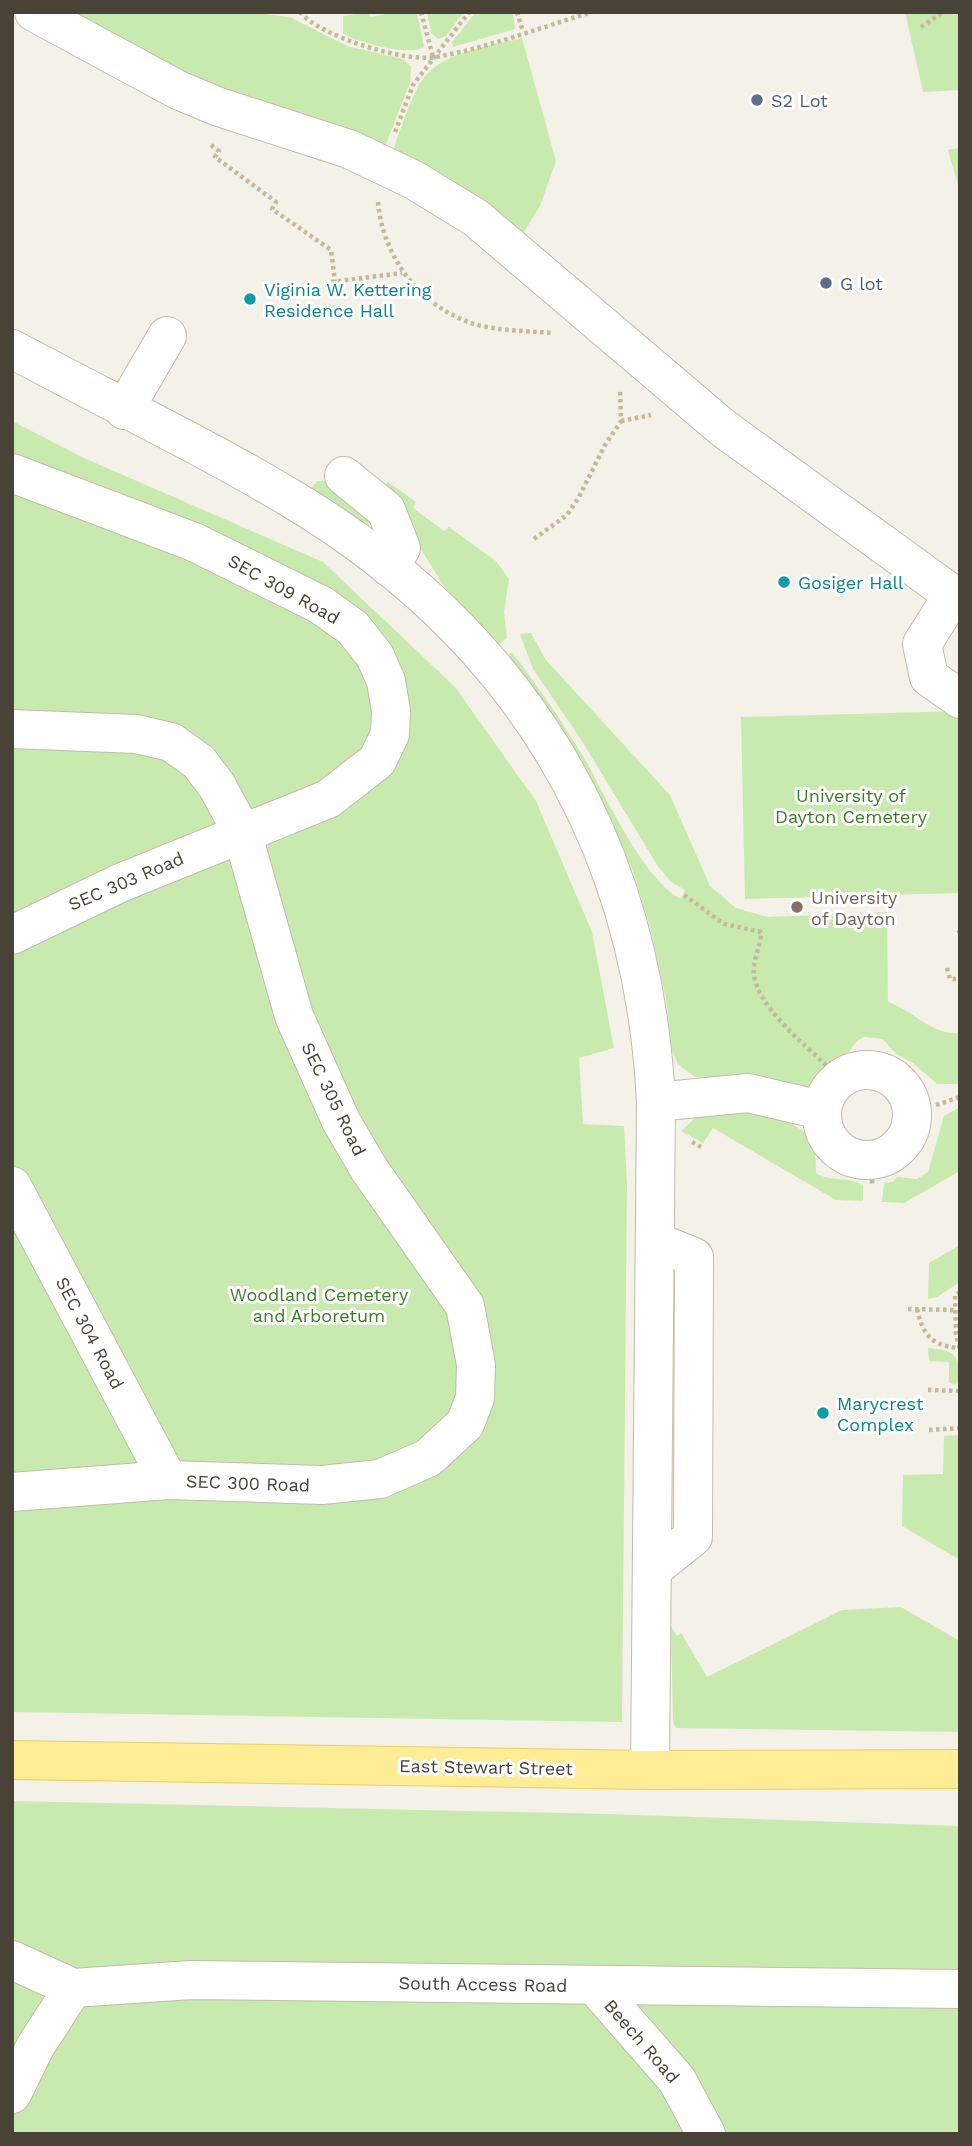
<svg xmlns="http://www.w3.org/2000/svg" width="972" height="2146" font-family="'Work Sans',sans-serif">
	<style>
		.green { fill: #c9eaaf }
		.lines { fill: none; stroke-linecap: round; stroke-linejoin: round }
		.minor-casing { stroke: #c0bbaa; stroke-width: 40 }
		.major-casing { stroke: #e8cf62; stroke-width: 40 }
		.path { stroke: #c3b99b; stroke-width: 4.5; stroke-dasharray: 3.5 3.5; stroke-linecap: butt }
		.minor { stroke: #fff; stroke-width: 38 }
		.major { stroke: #ffed96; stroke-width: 38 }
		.service-dot { fill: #5c6f8a; stroke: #fff; stroke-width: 2.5 }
		.culture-dot { fill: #0f9aa8; stroke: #fff; stroke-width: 2.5 }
		.education-dot { fill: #8d6e63; stroke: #fff; stroke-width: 2.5 }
		.labels { text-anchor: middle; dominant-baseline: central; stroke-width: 6; stroke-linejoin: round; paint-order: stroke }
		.service-label { font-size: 18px; fill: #4e5e75; stroke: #fff; text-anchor: start }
		.culture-label { font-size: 18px; fill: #0d838f; stroke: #fff; text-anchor: start }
		.street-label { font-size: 18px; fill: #484336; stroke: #fff }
		.park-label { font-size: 18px; fill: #3d7c27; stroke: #fff }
		.education-label { font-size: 18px; fill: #785e54; stroke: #fff; text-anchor: start }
	</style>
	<rect width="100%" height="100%" fill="#f4f2e8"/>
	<g class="green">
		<path d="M 63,12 L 248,12 L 290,17 L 347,46 L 403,59 L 411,67 L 410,83 L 384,149 L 199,83 Z"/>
		<path d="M 369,12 L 371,17 L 393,12 L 417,12 L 424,47 C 407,57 360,42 343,34 L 343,16 Z"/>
		<path d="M 427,12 L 464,12 L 446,36 L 438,39 L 431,33 Z"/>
		<path d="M 476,12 L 513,12 L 515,29 L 453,47 L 452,42 Z"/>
		<path d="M 905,12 L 960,12 L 960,90 L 923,92 Z"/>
		<path d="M 522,38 L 556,161 L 540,206 L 521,237 L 392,153 C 400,131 407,108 418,87 C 436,51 487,48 522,38 Z"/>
		<path d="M 958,148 L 960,150 L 960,193 L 948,150 Z"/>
		<path d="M 12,421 L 84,458 L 323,562 L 455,687 L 536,801 L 592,932 L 614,1048 L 579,1058 L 583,1124 L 624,1126 L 627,1183 L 622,1722 L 12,1712 Z"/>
		<path d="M 317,481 L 327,481 L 373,521 L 366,525 L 309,491 Z"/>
		<path d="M 388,482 L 416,502 L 413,508 L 444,531 L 449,527 L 496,561 L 509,579 L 504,612 L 507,638 L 498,645 L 443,585 L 383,488 Z"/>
		<path d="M 531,633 L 546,660 L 670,795 L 710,886 L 736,908 L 768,917 L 887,912 L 888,1002 C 915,1011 930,1035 960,1033 L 960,1084 L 937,1084 L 913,1063 L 895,1053 L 883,1039 L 864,1037 L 857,1041 L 848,1053 L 829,1065 L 808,1087 L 695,1077 L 678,1064 L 672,1051 L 666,999 L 650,927 L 633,871 L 585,769 L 536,692 L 507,656 L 512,652 C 539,688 565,725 587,763 C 607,799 644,880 681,899 L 685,890 L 671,882 L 657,865 L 582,741 L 533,669 L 520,634 Z"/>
		<path d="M 960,711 L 960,893 L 745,899 L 741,717 Z"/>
		<path d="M 960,1107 L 960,1171 L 904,1203 L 882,1202 L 884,1183 L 893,1182 L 897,1177 L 917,1179 L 928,1172 L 944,1116 Z"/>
		<path d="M 739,1109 L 788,1121 L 815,1139 L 816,1173 C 830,1182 847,1176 863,1185 L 863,1201 L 836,1200 L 713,1128 L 703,1143 L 681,1131 L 695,1118 Z"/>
		<path d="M 960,1245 L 960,1282 L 937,1297 L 928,1299 L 929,1263 Z"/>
		<path d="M 928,1348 C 956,1350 960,1356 960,1382 L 954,1385 L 949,1382 L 949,1362 L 929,1361 Z"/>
		<path d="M 960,1435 L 960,1560 L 902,1526 L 903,1475 L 943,1474 L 944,1436 Z"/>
		<path d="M 901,1607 L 960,1641 L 960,1732 L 676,1728 L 673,1722 L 671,1626 L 677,1636 L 681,1633 L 707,1677 L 842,1610 Z"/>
		<path d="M 12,1801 L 607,1814 L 960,1826 L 960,2134 L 12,2134 Z"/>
	</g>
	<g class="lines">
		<g class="minor-casing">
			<g id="minor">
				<path d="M 34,12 L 178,90 L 219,107 L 349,149 L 414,180 L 476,218 L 723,428 L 960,600"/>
				<path d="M 12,349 C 105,399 202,445 292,499 C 519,635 643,839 656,1102 L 650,1770"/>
				<path d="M 124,410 L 167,336"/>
				<path d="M 12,473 L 194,542 L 321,605 L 353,628 L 375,656 L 386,681 L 391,711 L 390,734 L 377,761 L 328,799 L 120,883 L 12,935"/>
				<path d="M 344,476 L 386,510 L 401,548 L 389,567"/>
				<path d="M 953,595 L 922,644 L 929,677 L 960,699"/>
				<path d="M 12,729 L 136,734 L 171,742 L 199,762 L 217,786 L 242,832 L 294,1016 L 341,1121 L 369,1169 L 465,1306 L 476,1365 L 475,1398 L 465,1424 L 428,1458 L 380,1479 L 322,1485 L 168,1480 L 12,1492"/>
				<circle cx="867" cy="1115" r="45"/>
				<path d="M 656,1102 L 748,1093 L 821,1110"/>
				<path d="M 12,1186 L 168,1480"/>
				<path d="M 653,1569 L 693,1537 L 694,1257 L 657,1242"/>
				<path d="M 12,1960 L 73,1988 L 191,1980 L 960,1989"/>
				<path d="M 595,1986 L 677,2080 L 706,2134"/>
				<path d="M 12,2094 L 35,2047 L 73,1988"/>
			</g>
		</g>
		<g class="major-casing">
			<path id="major" d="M 12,1760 L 650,1770 L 960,1769"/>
		</g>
		<g class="path">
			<path d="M 300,12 C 319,36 406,63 436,57 C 487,48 542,27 592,12"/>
			<path d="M 421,12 L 433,57"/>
			<path d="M 517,12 L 523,32"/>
			<path d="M 921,27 L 943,12"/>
			<path d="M 395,132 L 413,85 L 469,12"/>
			<path d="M 211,145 L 219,151 L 215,157 L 276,202 L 272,209 L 331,250 L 335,282"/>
			<path d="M 378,202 C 383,260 424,312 482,326 C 505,331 529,331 552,333"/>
			<path d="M 331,282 L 402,273"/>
			<path d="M 621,421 L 651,415"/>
			<path d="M 534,539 L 567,515 L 579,497 L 605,445 L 621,421 L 620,389"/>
			<path d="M 684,895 L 724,924 L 761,932 C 761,947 752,960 754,975 C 758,1007 804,1044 826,1065"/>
			<path d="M 958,930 L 960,933"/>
			<path d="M 947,968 L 950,979 L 960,979"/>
			<path d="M 936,1105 L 960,1097"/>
			<path d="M 692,1142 L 701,1147"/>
			<path d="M 872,1173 L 872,1185"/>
			<path d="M 960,1292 L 955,1295 L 956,1334 L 960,1350"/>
			<path d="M 908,1309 L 955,1310"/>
			<path d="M 917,1309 C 923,1335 931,1345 958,1348"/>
			<path d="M 928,1390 L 960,1391"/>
			<path d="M 929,1430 L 960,1428"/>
		</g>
		<use href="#minor" class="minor"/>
		<use href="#major" class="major"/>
	</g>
	<g class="service-dot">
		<circle cx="757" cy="100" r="7"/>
		<circle cx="826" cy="283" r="7"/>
	</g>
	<g class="culture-dot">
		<circle cx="250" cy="299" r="7"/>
		<circle cx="784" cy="582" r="7"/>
		<circle cx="823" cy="1413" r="7"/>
	</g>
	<circle class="education-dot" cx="797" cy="907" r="7"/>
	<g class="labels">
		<g class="service-label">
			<text x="771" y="100">S2 Lot</text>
			<text x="840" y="283">G lot</text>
		</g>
		<g class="culture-label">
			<text x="264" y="289">Viginia W. Kettering<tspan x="264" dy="21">Residence Hall</tspan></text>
			<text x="798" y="582">Gosiger Hall</text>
			<text x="837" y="1403">Marycrest<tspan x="837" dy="21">Complex</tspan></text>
		</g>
		<g class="street-label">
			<text transform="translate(284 589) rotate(29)">SEC 309 Road</text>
			<text transform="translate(126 881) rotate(-23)">SEC 303 Road</text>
			<text transform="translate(334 1099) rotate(64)">SEC 305 Road</text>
			<text transform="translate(90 1333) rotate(62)">SEC 304 Road</text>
			<text transform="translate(248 1483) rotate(2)">SEC 300 Road</text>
			<text transform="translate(486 1767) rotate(1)">East Stewart Street</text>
			<text transform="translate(483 1984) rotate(1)">South Access Road</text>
			<text transform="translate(642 2041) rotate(49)">Beech Road</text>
		</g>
		<g class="park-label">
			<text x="851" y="795">University of<tspan x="851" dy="21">Dayton Cemetery</tspan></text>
			<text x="319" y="1294">Woodland Cemetery<tspan x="319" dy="21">and Arboretum</tspan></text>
		</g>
		<g class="education-label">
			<text x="811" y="897">University<tspan x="811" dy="21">of Dayton</tspan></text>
		</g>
	</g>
	<rect width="972" height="2146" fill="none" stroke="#484336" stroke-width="28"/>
</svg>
